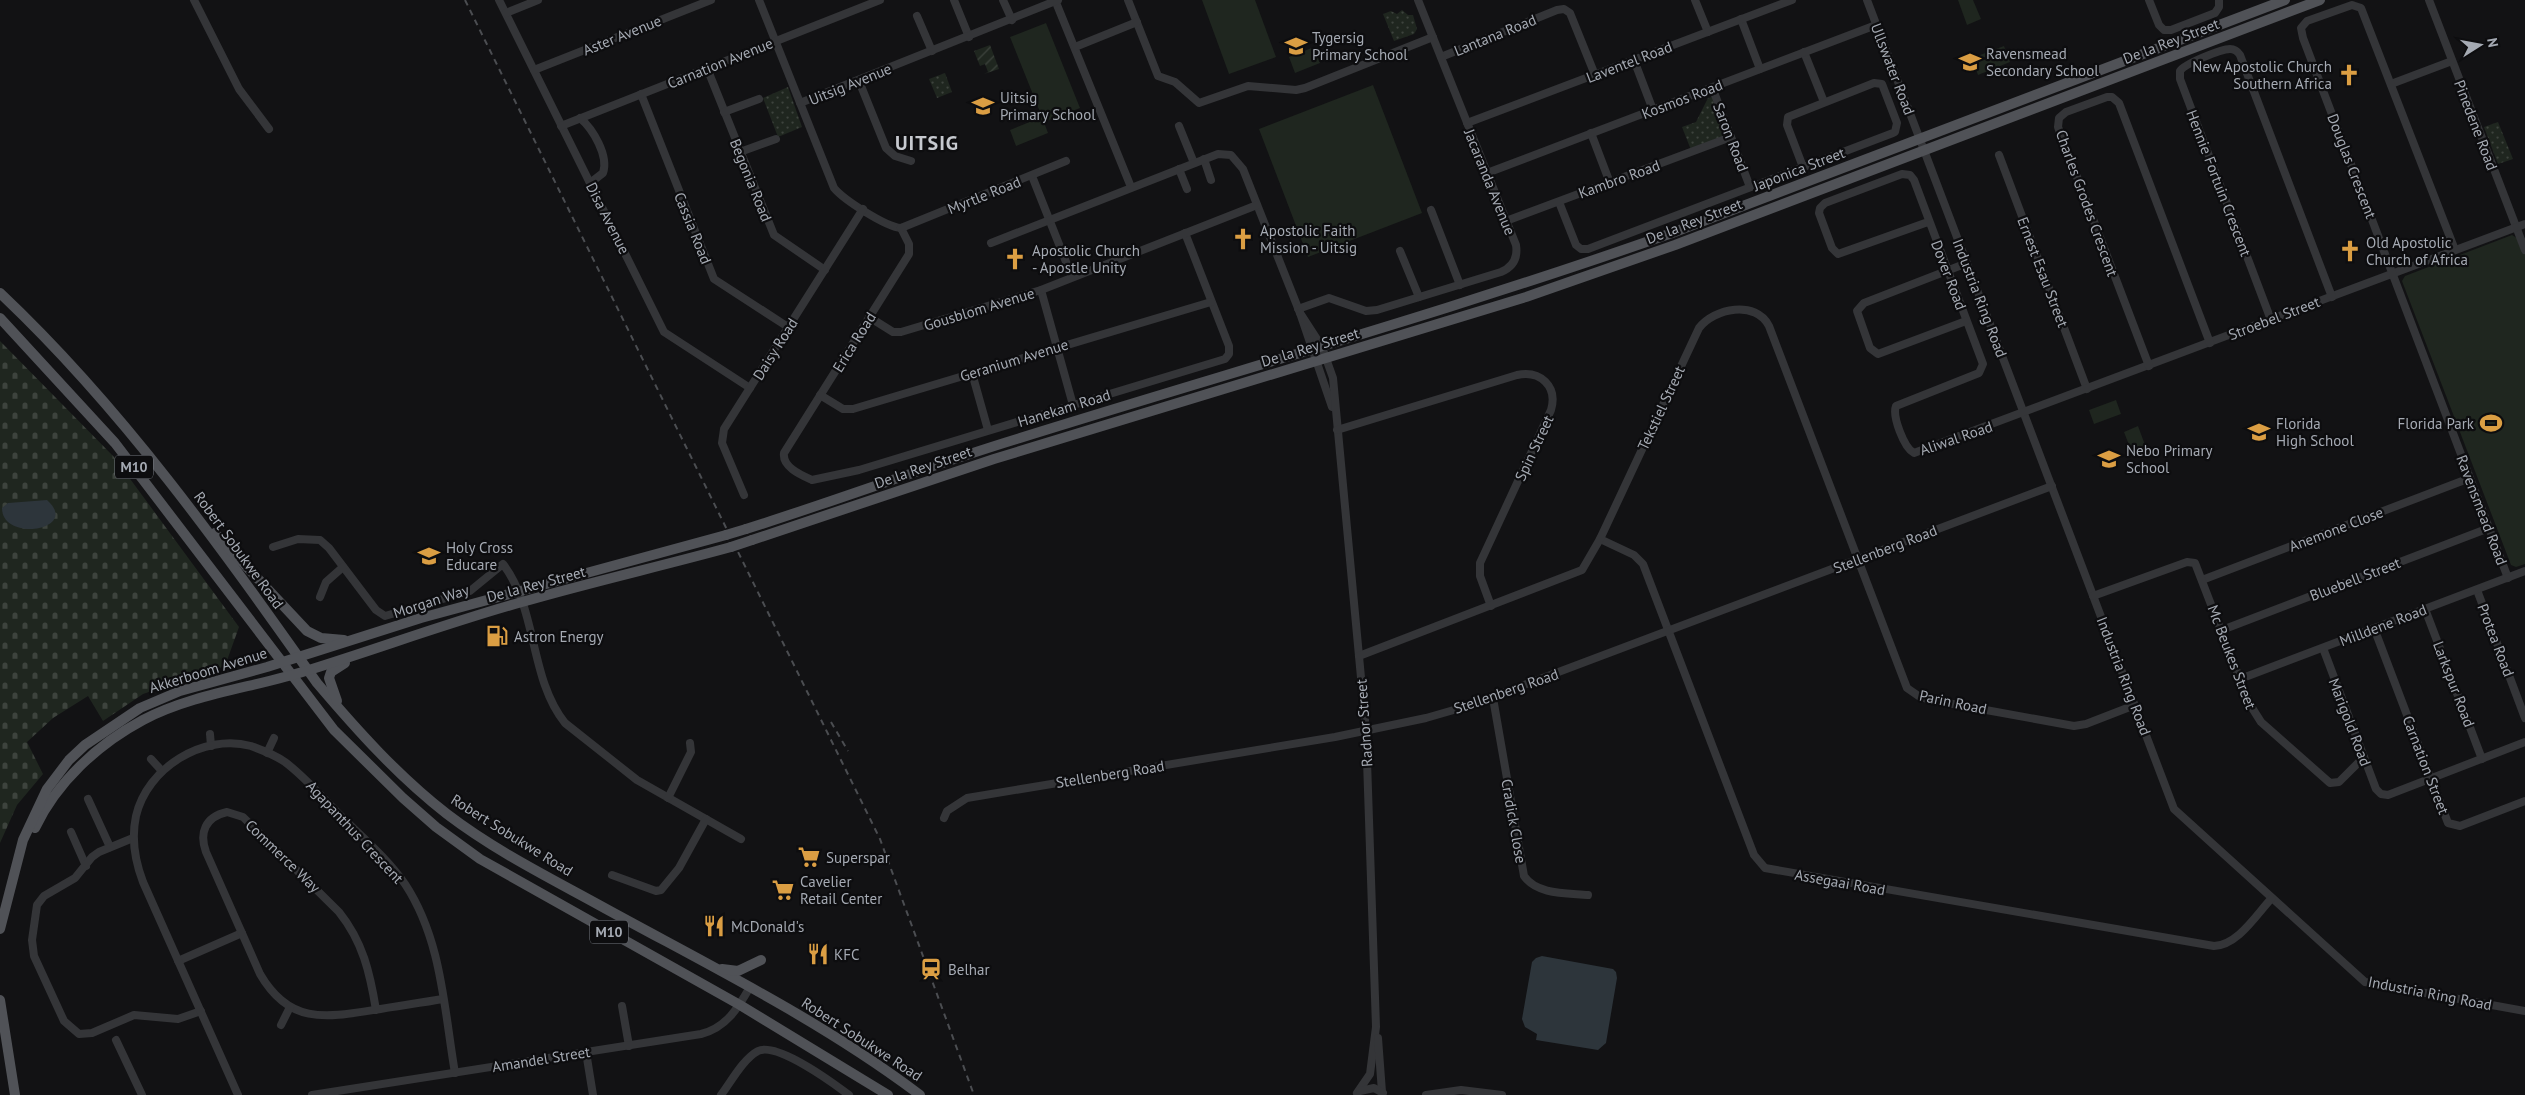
<svg xmlns="http://www.w3.org/2000/svg" width="2525" height="1095" font-family="'PT Sans',sans-serif">
	<style>
		.grass { fill: #1f261f }
		.cemetery { fill: url(#cemetery-stones) }
		.park { fill: url(#park-dots) }
		.garden { fill: url(#garden-furrows) }
		.water { fill: #2d353b }
		.lines { fill: none; stroke-linecap: round; stroke-linejoin: round }
		.minor { stroke: #343538; stroke-width: 8 }
		.major { stroke: #505257; stroke-width: 10 }
		.rail { stroke: #4b4d51; stroke-width: 2; stroke-dasharray: 6 5; stroke-linecap: butt }
		.major-bridge { stroke: #505257; stroke-width: 10 }
		.labels { text-anchor: middle; dominant-baseline: central; stroke-width: 4.5; stroke-linejoin: round; paint-order: stroke }
		.shield { fill: #0d0d0f; stroke: #777b82; stroke-width: 1 }
		.shield-label { font-size: 14px; font-weight: bold; fill: #a5aab3 }
		.street-label { font-size: 15px; fill: #a5aab3; stroke: #0d0d0f }
		.poi-label { font-size: 15px; fill: #a5aab3; stroke: #0d0d0f; text-anchor: start }
		.district-label { font-size: 20px; font-weight: bold; letter-spacing: 1px; fill: #c6c9cf; stroke: #0d0d0f }
	</style>
	<defs>
		<pattern id="cemetery-stones" width="16" height="16" patternUnits="userSpaceOnUse" patternTransform="scale(1.25)"><rect width="16" height="16" fill="#1f261f"/><path d="M2 7V4a2 2 0 0 1 4 0v3zM10 15v-3a2 2 0 0 1 4 0v3z" fill="#3d433d"/></pattern>
		<pattern id="park-dots" width="8" height="8" patternUnits="userSpaceOnUse" patternTransform="scale(1.25)"><rect width="8" height="8" fill="#1f261f"/><path d="M2 2h.1M6 6h.1" fill="none" stroke="#3d433d" stroke-width="1.8" stroke-linecap="round"/></pattern>
		<pattern id="garden-furrows" width="10" height="10" patternUnits="userSpaceOnUse" patternTransform="scale(1.25)"><rect width="10" height="10" fill="#1f261f"/><path d="M-1 1l2-2M0 10L10 0M9 11l2-2" fill="none" stroke="#3d433d"/></pattern>
	</defs>
	<rect width="100%" height="100%" fill="#121214"/>
	<g class="grass">
		<path d="M 1202,0 L 1255,0 L 1276,57 L 1229,74 Z"/>
		<path d="M 1958,0 L 1973,0 L 1981,19 L 1967,25 Z"/>
		<path d="M 1046,23 L 1080,108 L 1044,122 L 1010,37 Z"/>
		<path d="M 2004,46 L 2010,62 L 1978,75 L 1972,58 Z"/>
		<path d="M 1314,47 L 1320,63 L 1295,73 L 1289,57 Z"/>
		<path d="M 1373,85 L 1422,213 L 1308,257 L 1259,129 Z"/>
		<path d="M 1042,117 L 1048,133 L 1016,146 L 1010,130 Z"/>
		<path d="M 2512,235 L 2520,240 L 2525,238 L 2525,564 L 2516,567 L 2511,565 L 2402,281 L 2405,276 Z"/>
		<path d="M 2116,400 L 2121,414 L 2094,424 L 2089,410 Z"/>
		<path d="M 2138,426 L 2148,453 L 2134,458 L 2124,432 Z"/>
	</g>
	<path class="cemetery" d="M 0,341 L 114,457 L 239,627 L 225,666 L 143,694 L 103,721 L 88,696 L 53,718 L 27,742 L 43,774 L 17,805 L 0,843 Z"/>
	<g class="park">
		<path d="M 1402,10 L 1408,15 L 1413,15 L 1417,29 L 1414,34 L 1394,41 L 1383,14 L 1391,11 L 1397,14 Z"/>
		<path d="M 945,73 L 952,92 L 937,98 L 929,79 Z"/>
		<path d="M 788,87 L 802,127 L 778,137 L 763,98 Z"/>
		<path d="M 1712,97 L 1726,134 L 1724,137 L 1691,150 L 1682,127 L 1696,122 L 1708,98 Z"/>
		<path d="M 2498,122 L 2513,159 L 2498,164 L 2484,127 Z"/>
	</g>
	<path class="garden" d="M 990,45 L 999,69 L 984,74 L 988,72 L 985,64 L 980,66 L 974,51 Z"/>
	<g class="water">
		<path d="M 47,500 C 81,530 2,543 2,508 L 8,503 Z"/>
		<path d="M 1542,956 L 1613,969 L 1616,972 L 1617,978 L 1606,1043 L 1598,1050 L 1536,1040 L 1537,1034 L 1525,1027 L 1522,1019 L 1532,962 L 1536,958 Z"/>
	</g>
	<g class="lines">
		<g class="minor">
			<path d="M 194,0 L 239,89 L 269,129"/>
			<path d="M 499,0 L 664,332 L 750,388"/>
			<path d="M 759,0 L 834,188 C 844,200 886,227 901,228"/>
			<path d="M 954,0 L 969,37"/>
			<path d="M 1003,0 L 1012,20"/>
			<path d="M 1055,0 L 1131,187"/>
			<path d="M 1128,0 L 1158,76 L 1175,82 L 1199,103 L 1248,86 L 1296,90 L 1305,88 L 1433,37"/>
			<path d="M 1695,0 L 1708,32"/>
			<path d="M 1867,0 L 2174,809 L 2365,982 L 2525,1011"/>
			<path d="M 2149,0 L 2159,25 L 2164,30 L 2171,30 L 2215,13 L 2219,7 L 2219,0"/>
			<path d="M 2429,0 L 2525,250"/>
			<path d="M 506,13 L 538,0"/>
			<path d="M 917,16 L 932,51"/>
			<path d="M 1741,19 L 1760,69"/>
			<path d="M 1075,47 L 1137,22"/>
			<path d="M 1804,52 L 1824,102"/>
			<path d="M 1441,57 L 1557,10 L 1564,9 L 1570,13 L 1595,75"/>
			<path d="M 1634,60 L 1653,110"/>
			<path d="M 707,68 L 774,235 L 825,270"/>
			<path d="M 534,70 L 711,0"/>
			<path d="M 859,81 L 886,148 L 895,156 L 911,161"/>
			<path d="M 2391,84 L 2452,61"/>
			<path d="M 1712,87 L 1750,187"/>
			<path d="M 641,94 L 714,279 L 788,327"/>
			<path d="M 800,103 L 1058,0"/>
			<path d="M 724,112 L 759,99"/>
			<path d="M 580,118 C 593,129 609,156 603,173 L 590,183"/>
			<path d="M 1467,123 L 1792,0"/>
			<path d="M 561,126 L 880,0"/>
			<path d="M 1179,126 L 1194,163"/>
			<path d="M 1591,133 L 1610,183"/>
			<path d="M 740,152 L 776,139"/>
			<path d="M 1999,155 L 2087,389"/>
			<path d="M 1204,159 L 1211,180"/>
			<path d="M 1179,169 L 1187,189"/>
			<path d="M 1487,173 L 1876,25"/>
			<path d="M 1032,176 L 1072,277"/>
			<path d="M 1559,202 L 1576,245 L 1581,249 L 1588,249 C 1689,210 1791,172 1893,133 L 1895,132 L 1897,123 L 1882,84 L 1874,83 L 1788,117 L 1787,125 L 1803,167"/>
			<path d="M 1431,210 L 1460,285"/>
			<path d="M 1506,221 L 1731,137"/>
			<path d="M 1928,222 L 1838,254 L 1832,248 L 1819,213 L 1820,208 L 1825,203 L 1902,174 L 1910,175 L 1914,180 L 1983,364 L 1979,373 L 1896,406 C 1892,416 1904,448 1914,453 L 2525,224"/>
			<path d="M 901,228 L 909,244 L 909,254 L 784,453 C 782,467 801,475 812,480 L 859,470 L 1225,359 L 1229,354 L 1229,346 L 1185,233"/>
			<path d="M 901,228 L 1066,161"/>
			<path d="M 991,243 L 1218,154 L 1231,155 L 1243,169 L 1300,313 L 1332,407"/>
			<path d="M 2455,250 L 2361,8 L 2352,5 L 2307,21 L 2301,28 L 2303,38 L 2508,578"/>
			<path d="M 1400,251 L 1419,297"/>
			<path d="M 1041,290 L 1073,405"/>
			<path d="M 1298,309 L 1329,298 L 1366,311 L 1377,310 L 1501,272 C 1513,267 1518,258 1516,245 L 1418,0"/>
			<path d="M 1300,313 L 1322,347 L 1333,378 L 1366,731 L 1376,1027 L 1370,1074 L 1357,1093"/>
			<path d="M 869,317 L 893,332 L 901,332 L 1041,290 L 1257,205"/>
			<path d="M 2271,320 L 2180,79 L 2180,71 C 2184,64 2221,49 2230,49 C 2235,49 2238,52 2240,55 L 2332,297"/>
			<path d="M 1966,321 L 1878,354 L 1870,348 L 1857,311 L 1864,303 L 1967,263"/>
			<path d="M 2149,366 L 2058,127 L 2059,118 L 2066,112 L 2107,97 L 2112,97 L 2119,103 L 2210,343"/>
			<path d="M 972,373 L 988,430"/>
			<path d="M 820,395 L 843,409 L 853,409 L 1211,302"/>
			<path d="M 1337,430 L 1517,375 C 1540,370 1558,386 1551,410 L 1480,563 L 1480,576 L 1491,606"/>
			<path d="M 744,495 L 722,443 L 724,429 L 863,209"/>
			<path d="M 1600,539 L 1634,555 L 1643,564 L 1754,855 L 1765,868 L 2214,946 C 2238,945 2256,915 2271,899"/>
			<path d="M 273,547 L 298,539 L 320,540 L 329,548 L 376,610 L 385,616 L 470,591 L 503,564 C 538,610 529,678 565,723 L 637,780 L 741,839"/>
			<path d="M 2202,580 L 2470,478"/>
			<path d="M 2477,590 L 2525,718"/>
			<path d="M 2093,596 L 2187,562 L 2195,563 L 2249,703 L 2261,722 L 2330,783 L 2339,782 L 2364,757"/>
			<path d="M 320,597 L 326,582 L 343,567"/>
			<path d="M 2425,609 L 2482,759"/>
			<path d="M 2374,628 L 2448,823 L 2460,826 L 2525,801"/>
			<path d="M 2222,630 L 2489,528"/>
			<path d="M 2323,648 L 2376,789 L 2381,794 L 2388,795 L 2525,742"/>
			<path d="M 1359,656 L 1582,570 L 1600,539 L 1699,328 C 1714,308 1756,300 1769,326 L 1907,688 L 1920,697 L 1931,700 L 2074,726 L 2086,724 L 2135,705"/>
			<path d="M 2240,679 L 2525,571"/>
			<path d="M 1493,698 L 1524,876 C 1537,895 1567,893 1588,895"/>
			<path d="M 210,734 L 211,746"/>
			<path d="M 267,753 L 274,738"/>
			<path d="M 151,759 L 162,771"/>
			<path d="M 668,798 L 691,752 L 690,743"/>
			<path d="M 88,799 L 110,847"/>
			<path d="M 944,818 L 947,811 L 967,798 L 1335,737 L 1426,718 L 1471,705 L 2052,486"/>
			<path d="M 71,832 L 86,866"/>
			<path d="M 133,838 L 99,852 L 92,857 L 75,878 L 44,896 L 37,905 L 32,940 L 34,956 L 64,1021 L 79,1034 L 92,1033 L 134,1015 L 178,1019 L 201,1011"/>
			<path d="M 612,875 L 656,891 L 661,890 L 679,868 L 706,819"/>
			<path d="M 178,961 L 242,933"/>
			<path d="M 622,1006 L 629,1046"/>
			<path d="M 376,1010 C 370,973 363,942 339,912 L 243,817 L 227,812 C 205,817 199,833 206,852 L 260,974 C 289,1024 324,1018 374,1010 C 397,1006 420,1003 443,999"/>
			<path d="M 281,1025 L 290,1007"/>
			<path d="M 1378,1038 L 1382,1092"/>
			<path d="M 116,1040 L 142,1095"/>
			<path d="M 586,1052 L 593,1095"/>
			<path d="M 1360,1091 L 1374,1088 L 1383,1093"/>
			<path d="M 238,1095 L 143,882 C 135,861 131,839 136,816 C 147,768 203,733 251,746 C 262,750 275,755 285,762 C 305,777 322,797 340,815 C 362,837 387,858 405,884 C 442,940 444,1009 455,1073"/>
			<path d="M 312,1095 L 701,1034 C 726,1028 738,1008 750,987"/>
			<path d="M 721,1095 C 731,1082 743,1059 758,1051 C 777,1042 833,1083 849,1095"/>
			<path d="M 1426,1095 L 1461,1090 L 1502,1095"/>
		</g>
		<g class="major">
			<path d="M 0,293 C 123,409 220,546 317,683 C 357,730 398,776 447,814 C 494,850 548,877 599,905 C 708,965 821,1020 920,1095"/>
			<path d="M 0,318 L 115,443 L 334,730 L 403,798 L 436,827 L 480,859 L 740,1005 L 888,1095"/>
			<path d="M 746,529 C 838,500 928,466 1020,438 C 1238,370 1457,309 1672,233 L 2285,0"/>
			<path d="M 215,533 L 307,631 L 321,638 L 344,640"/>
			<path d="M 752,540 L 994,459 L 1526,297 L 1675,245 L 2320,0"/>
			<path d="M 337,701 L 329,678 L 331,672 L 345,663"/>
			<path d="M 35,828 C 57,782 98,744 143,720 C 195,693 253,688 309,670 C 380,648 450,622 522,602 C 591,582 662,566 731,547"/>
			<path d="M 0,929 L 23,840 L 47,789 L 69,760 L 85,745 L 140,708 L 180,691 L 267,667 L 421,618 L 726,535"/>
			<path d="M 722,969 L 738,971 L 761,960"/>
			<path d="M 0,1000 L 15,1095"/>
		</g>
		<g class="rail">
			<path d="M 465,0 L 880,839 L 974,1095"/>
			<path d="M 831,722 L 848,751"/>
		</g>
		<g class="major-bridge">
			<path d="M 726,535 L 746,529"/>
			<path d="M 731,547 L 752,540"/>
		</g>
	</g>
	<defs>
		<g id="school-bare" transform="scale(1.725)"><path d="M0-5L7-2L0 1L-7-2ZM-4 1L0 2.5L4 1V4Q0 6-4 4Z" fill="#db9e43" stroke="#0d0d0f" stroke-width="2.5" paint-order="stroke"/></g>
		<g id="church-bare" transform="scale(1.725)"><path d="M-1.2-6h2.4v3.5h3.3v2.4h-3.3V6h-2.4V-.1h-3.3v-2.4h3.3Z" fill="#db9e43" stroke="#0d0d0f" stroke-width="2.5" paint-order="stroke"/></g>
		<g id="stadium-bare" transform="scale(1.725)"><path d="M0-5a6.5 5 0 1 0 0 10a6.5 5 0 1 0 0-10ZM-3.5-1.8h7v3.6h-7Z" fill="#db9e43" stroke="#0d0d0f" stroke-width="2.5" paint-order="stroke"/></g>
		<g id="fuel-bare" transform="scale(1.725)"><path d="M-5.5-6h7V0h2V4h1.3V-2.5L3-4.5l.8-.8L6-3V5H2.5V1h-1V6h-7ZM-4.2-4.7v3.2H.2V-4.7Z" fill="#db9e43" stroke="#0d0d0f" stroke-width="2.5" paint-order="stroke"/></g>
		<g id="supermarket-bare" transform="scale(1.725)"><path d="M-6-5.5h2.5l.6 2H6L4.5 2H-2.5L-4.4-4H-6ZM-1.5 3.2a1.3 1.3 0 1 0 .1 0ZM3 3.2a1.3 1.3 0 1 0 .1 0Z" fill="#db9e43" stroke="#0d0d0f" stroke-width="2.5" paint-order="stroke"/></g>
		<g id="restaurant-bare" transform="scale(1.725)"><path d="M-5-6h1v4h1v-4h1v4h1v-4h1v5L-1.5 .5V6h-2V.5L-5-1ZM5-6V6H3V1.5H1.5Q1.5-4 5-6Z" fill="#db9e43" stroke="#0d0d0f" stroke-width="2.5" paint-order="stroke"/></g>
		<g id="station-bare" transform="scale(1.725)"><path d="M-3-6H3Q5-6 5-4V2Q5 4 3 4L4.5 6H3L1.5 4h-3L-3 6H-4.5L-3 4Q-5 4-5 2V-4Q-5-6-3-6ZM-3.5-4v3h7v-3ZM-3.5 1v1.5H-2V1ZM2 1v1.5H3.5V1Z" fill="#db9e43" stroke="#0d0d0f" stroke-width="2.5" paint-order="stroke"/></g>
	</defs>
	<g fill-rule="evenodd">
		<use href="#school-bare" x="1296" y="46"/>
		<use href="#school-bare" x="1970" y="62"/>
		<use href="#church-bare" x="2349" y="75"/>
		<use href="#school-bare" x="983" y="106"/>
		<use href="#church-bare" x="1243" y="239"/>
		<use href="#church-bare" x="2350" y="251"/>
		<use href="#church-bare" x="1015" y="259"/>
		<use href="#stadium-bare" x="2491" y="423"/>
		<use href="#school-bare" x="2259" y="432"/>
		<use href="#school-bare" x="2109" y="459"/>
		<use href="#school-bare" x="429" y="556"/>
		<use href="#fuel-bare" x="497" y="636"/>
		<use href="#supermarket-bare" x="809" y="857"/>
		<use href="#supermarket-bare" x="783" y="890"/>
		<use href="#restaurant-bare" x="714" y="926"/>
		<use href="#restaurant-bare" x="818" y="954"/>
		<use href="#station-bare" x="931" y="969"/>
	</g>
	<g class="labels">
		<g class="shield">
			<rect x="115" y="455.5" width="38" height="23" rx="4"/>
			<rect x="590" y="920.5" width="38" height="23" rx="4"/>
		</g>
		<g class="shield-label">
			<text x="134" y="467">M10</text>
			<text x="609" y="932">M10</text>
		</g>
		<g class="street-label">
			<text transform="translate(622 35) rotate(-22)">Aster Avenue</text>
			<text transform="translate(1495 35) rotate(-22)">Lantana Road</text>
			<text transform="translate(2171 41) rotate(-21)">De la Rey Street</text>
			<text transform="translate(1629 62) rotate(-21)">Laventel Road</text>
			<text transform="translate(720 63) rotate(-22)">Carnation Avenue</text>
			<text transform="translate(1893 69) rotate(69)">Ullswater Road</text>
			<text transform="translate(850 84) rotate(-22)">Uitsig Avenue</text>
			<text transform="translate(1682 99) rotate(-21)">Kosmos Road</text>
			<text transform="translate(2476 125) rotate(69)">Pinedene Road</text>
			<text transform="translate(1731 137) rotate(69)">Saron Road</text>
			<text transform="translate(2352 166) rotate(69)">Douglas Crescent</text>
			<text transform="translate(1799 169) rotate(-21)">Japonica Street</text>
			<text transform="translate(1619 179) rotate(-20)">Kambro Road</text>
			<text transform="translate(751 180) rotate(68)">Begonia Road</text>
			<text transform="translate(1490 182) rotate(68)">Jacaranda Avenue</text>
			<text transform="translate(2219 183) rotate(69)">Hennie Fortuin Crescent</text>
			<text transform="translate(984 195) rotate(-22)">Myrtle Road</text>
			<text transform="translate(2087 203) rotate(70)">Charles Grodes Crescent</text>
			<text transform="translate(608 218) rotate(63)">Disa Avenue</text>
			<text transform="translate(1694 221) rotate(-21)">De la Rey Street</text>
			<text transform="translate(693 228) rotate(68)">Cassia Road</text>
			<text transform="translate(2043 272) rotate(69)">Ernest Esau Street</text>
			<text transform="translate(1949 275) rotate(69)">Dover Road</text>
			<text transform="translate(1980 298) rotate(69)">Industria Ring Road</text>
			<text transform="translate(979 309) rotate(-17)">Gousblom Avenue</text>
			<text transform="translate(2274 318) rotate(-21)">Stroebel Street</text>
			<text transform="translate(854 342) rotate(-58)">Erica Road</text>
			<text transform="translate(1310 347) rotate(-17)">De la Rey Street</text>
			<text transform="translate(775 349) rotate(-58)">Daisy Road</text>
			<text transform="translate(1014 360) rotate(-17)">Geranium Avenue</text>
			<text transform="translate(1064 408) rotate(-17)">Hanekam Road</text>
			<text transform="translate(1661 408) rotate(-65)">Tekstiel Street</text>
			<text transform="translate(1956 438) rotate(-19)">Aliwal Road</text>
			<text transform="translate(1534 448) rotate(-65)">Spin Street</text>
			<text transform="translate(923 467) rotate(-19)">De la Rey Street</text>
			<text transform="translate(2482 510) rotate(69)">Ravensmead Road</text>
			<text transform="translate(2336 529) rotate(-21)">Anemone Close</text>
			<text transform="translate(1885 549) rotate(-21)">Stellenberg Road</text>
			<text transform="translate(239 550) rotate(54)">Robert Sobukwe Road</text>
			<text transform="translate(2355 579) rotate(-21)">Bluebell Street</text>
			<text transform="translate(536 584) rotate(-15)">De la Rey Street</text>
			<text transform="translate(431 601) rotate(-18)">Morgan Way</text>
			<text transform="translate(2383 625) rotate(-21)">Milldene Road</text>
			<text transform="translate(2496 640) rotate(69)">Protea Road</text>
			<text transform="translate(2232 657) rotate(69)">Mc Beukes Street</text>
			<text transform="translate(208 670) rotate(-17)">Akkerboom Avenue</text>
			<text transform="translate(2124 676) rotate(69)">Industria Ring Road</text>
			<text transform="translate(2454 684) rotate(69)">Larkspur Road</text>
			<text transform="translate(1506 691) rotate(-19)">Stellenberg Road</text>
			<text transform="translate(1953 702) rotate(12)">Parin Road</text>
			<text transform="translate(2350 722) rotate(69)">Marigold Road</text>
			<text transform="translate(1364 723) rotate(-94)">Radnor Street</text>
			<text transform="translate(2426 765) rotate(69)">Carnation Street</text>
			<text transform="translate(1110 774) rotate(-9)">Stellenberg Road</text>
			<text transform="translate(1514 821) rotate(80)">Cradick Close</text>
			<text transform="translate(355 832) rotate(47)">Agapanthus Crescent</text>
			<text transform="translate(512 835) rotate(32)">Robert Sobukwe Road</text>
			<text transform="translate(283 856) rotate(44)">Commerce Way</text>
			<text transform="translate(1840 882) rotate(10)">Assegaai Road</text>
			<text transform="translate(2430 993) rotate(11)">Industria Ring Road</text>
			<text transform="translate(862 1039) rotate(33)">Robert Sobukwe Road</text>
			<text transform="translate(541 1059) rotate(-9)">Amandel Street</text>
		</g>
		<g class="poi-label">
			<text x="1312" y="37">Tygersig<tspan x="1312" dy="17">Primary School</tspan></text>
			<text x="1986" y="53">Ravensmead<tspan x="1986" dy="17">Secondary School</tspan></text>
			<text x="2332" y="66" text-anchor="end">New Apostolic Church<tspan x="2332" dy="17">Southern Africa</tspan></text>
			<text x="1000" y="97">Uitsig<tspan x="1000" dy="17">Primary School</tspan></text>
			<text x="1260" y="230">Apostolic Faith<tspan x="1260" dy="17">Mission - Uitsig</tspan></text>
			<text x="2366" y="242">Old Apostolic<tspan x="2366" dy="17">Church of Africa</tspan></text>
			<text x="1032" y="250">Apostolic Church<tspan x="1032" dy="17">- Apostle Unity</tspan></text>
			<text x="2276" y="423">Florida<tspan x="2276" dy="17">High School</tspan></text>
			<text x="2474" y="423" text-anchor="end">Florida Park</text>
			<text x="2126" y="450">Nebo Primary<tspan x="2126" dy="17">School</tspan></text>
			<text x="446" y="547">Holy Cross<tspan x="446" dy="17">Educare</tspan></text>
			<text x="514" y="636">Astron Energy</text>
			<text x="826" y="857">Superspar</text>
			<text x="800" y="881">Cavelier<tspan x="800" dy="17">Retail Center</tspan></text>
			<text x="731" y="926">McDonald's</text>
			<text x="834" y="954">KFC</text>
			<text x="948" y="969">Belhar</text>
		</g>
		<g class="district-label">
			<text x="927" y="143">UITSIG</text>
		</g>
	</g>
	<g transform="translate(2480 45) rotate(79)" stroke="#0d0d0f" stroke-width="4" paint-order="stroke">
	<path d="M0-4L9 19L0 12L-9 19Z" fill="#a5aab3"/>
	<text y="-8" font-size="14" font-weight="bold" text-anchor="middle" fill="#a5aab3">N</text>
	</g>
</svg>
